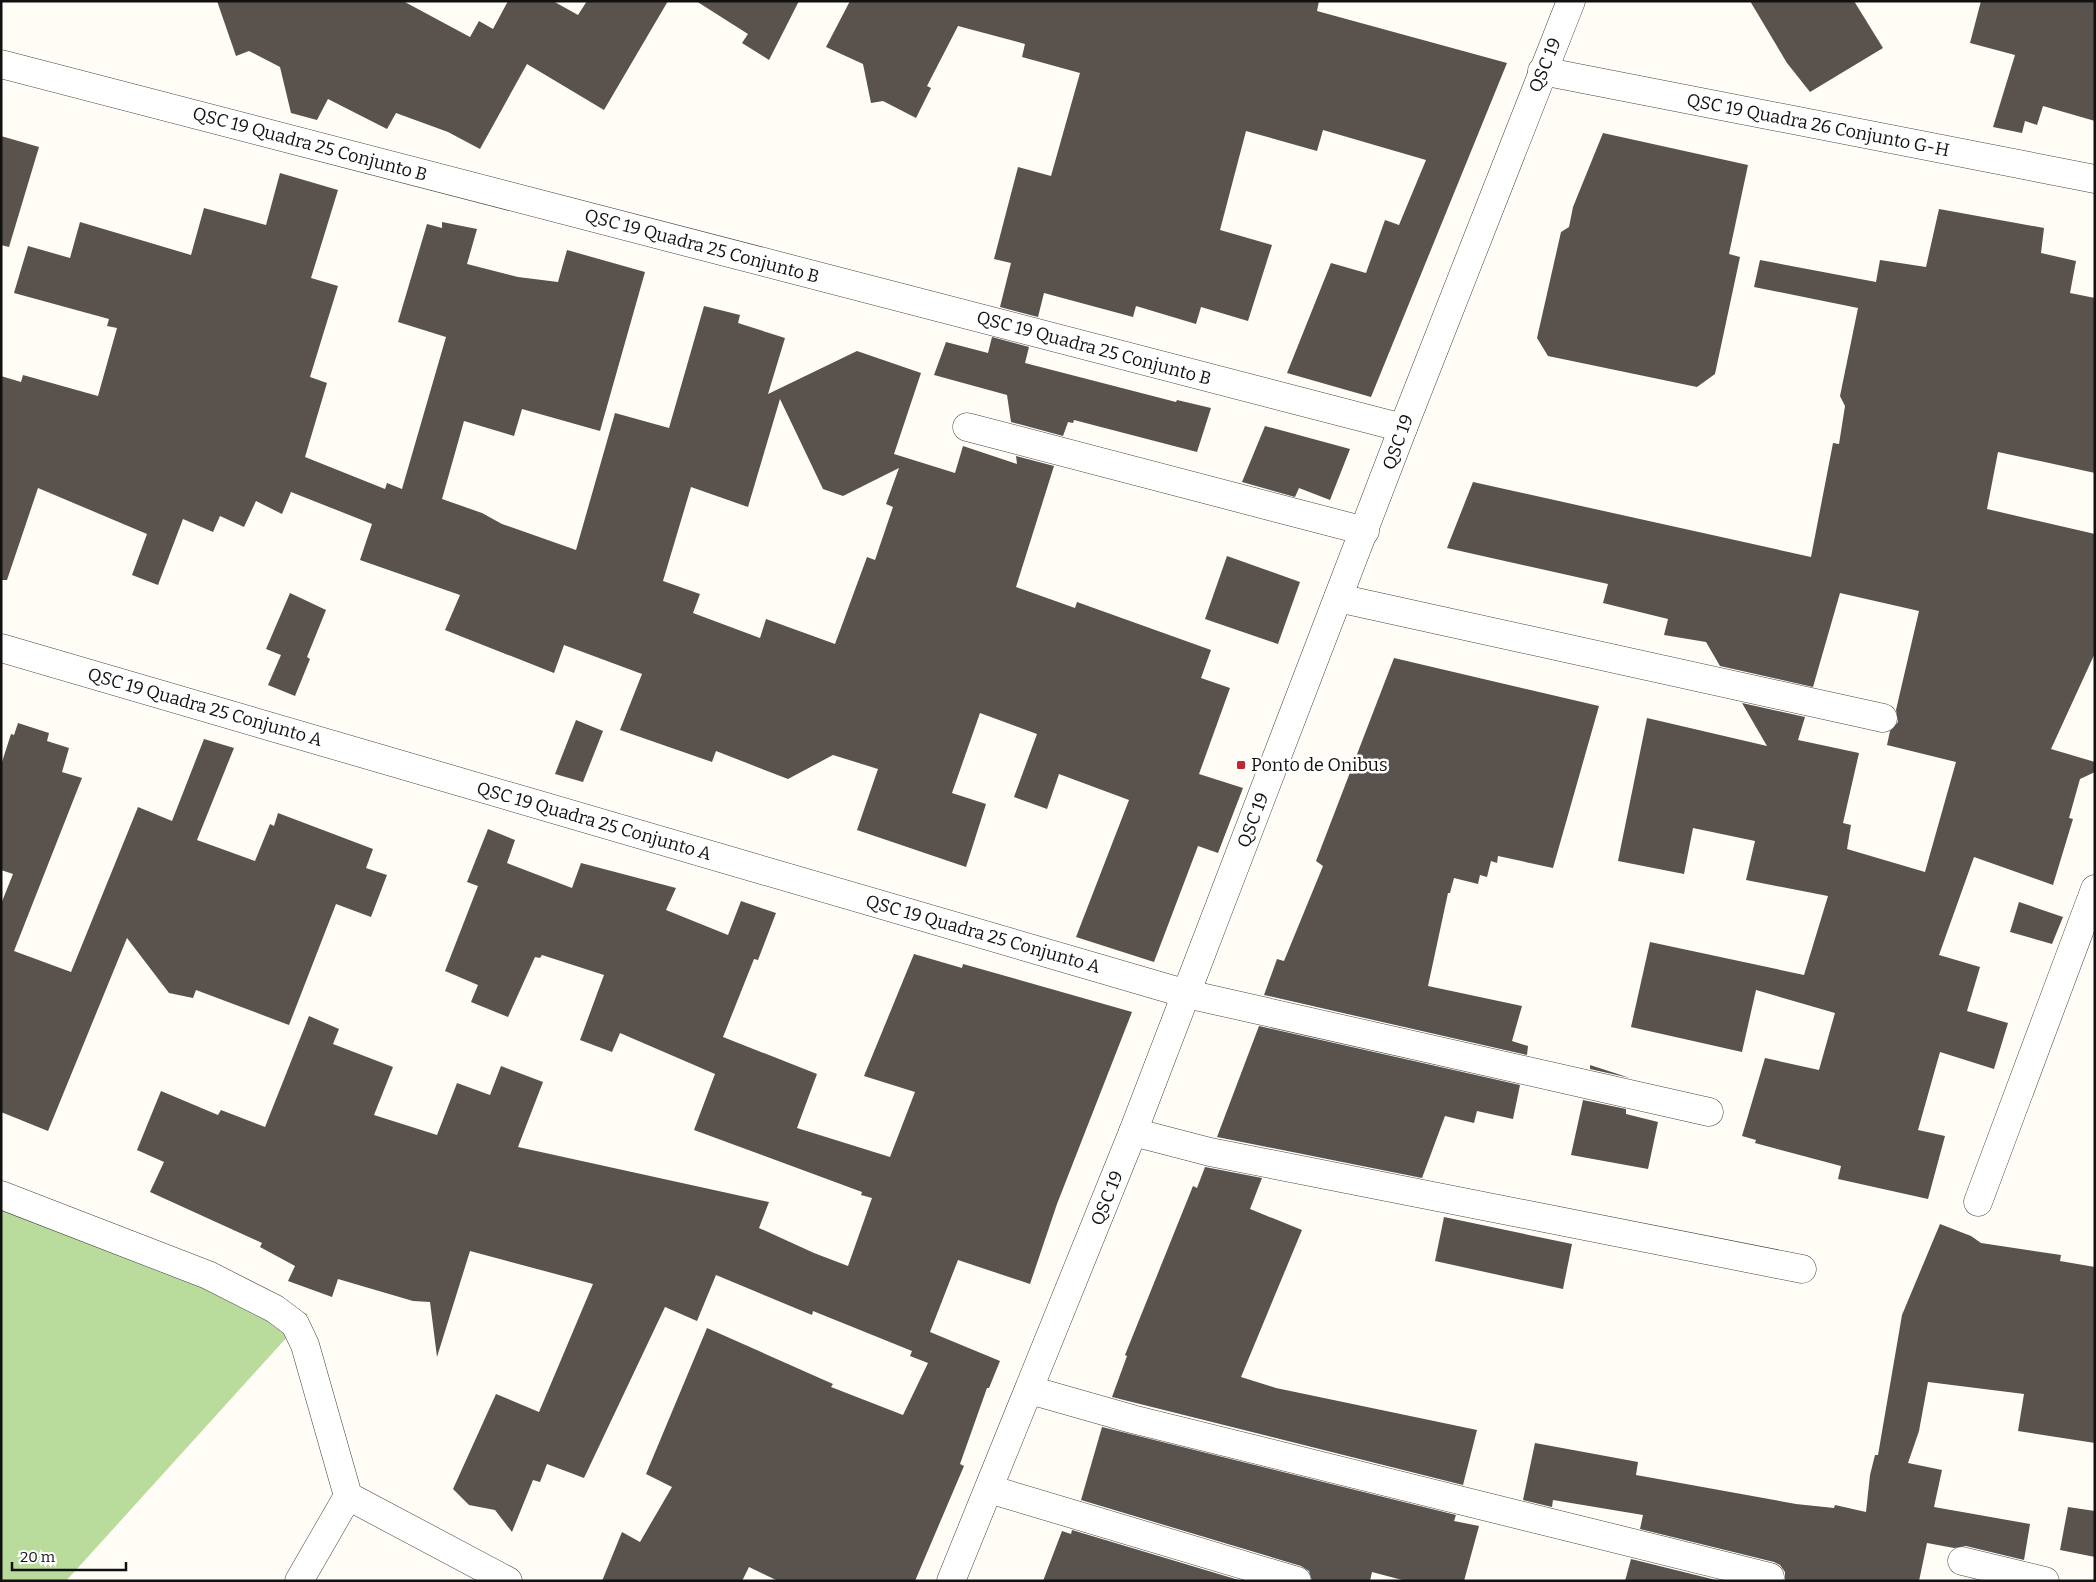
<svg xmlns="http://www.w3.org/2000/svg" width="2096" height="1582" font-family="Bitter,serif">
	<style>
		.forest { fill: #b9dc9c }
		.building { fill: #5a524d; fill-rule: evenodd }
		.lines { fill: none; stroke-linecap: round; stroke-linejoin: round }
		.minor-casing { stroke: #444; stroke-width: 29 }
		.minor { stroke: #fff; stroke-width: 28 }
		.poi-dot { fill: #c4262e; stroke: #fff; stroke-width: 2 }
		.labels { text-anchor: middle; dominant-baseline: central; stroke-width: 5; stroke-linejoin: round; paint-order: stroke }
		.street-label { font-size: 18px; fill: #111; stroke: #fff }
		.poi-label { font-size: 18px; fill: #111; stroke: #fff; text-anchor: start }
	</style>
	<rect width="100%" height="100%" fill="#fffdf5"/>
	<path class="forest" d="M 1,1202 L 308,1314 L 66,1581 L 1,1581 Z"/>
	<g class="building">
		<path d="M 217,1 L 403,1 L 470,37 L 479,21 L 493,29 L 508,1 L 553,1 L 578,15 L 587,1 L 668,1 L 604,110 L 527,64 L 480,149 L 448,132 L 396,113 L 387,129 L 328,99 L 317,120 L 291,113 L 280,67 L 249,51 L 236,56 Z"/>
		<path d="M 696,1 L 799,1 L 769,60 L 742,43 L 748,34 Z"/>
		<path d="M 850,1 L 1319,1 L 1317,11 L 1507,63 L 1371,397 L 1287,373 L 1331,263 L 1366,273 L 1385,220 L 1399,225 L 1426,160 L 1323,130 L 1317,151 L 1246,131 L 1220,230 L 1272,245 L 1248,321 L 1201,307 L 1196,324 L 1136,306 L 1133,317 L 1044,293 L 1038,317 L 1000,307 L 1011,263 L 994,259 L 1018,167 L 1051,176 L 1080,73 L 1022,57 L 1025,44 L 958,26 L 927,86 L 931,88 L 916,118 L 883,101 L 871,103 L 863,64 L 826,47 Z"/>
		<path d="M 1750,1 L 1854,1 L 1883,48 L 1810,92 L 1787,63 Z"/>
		<path d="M 1981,1 L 2095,1 L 2095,121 L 2043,106 L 2037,125 L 2025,121 L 2022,133 L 1993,127 L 2015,55 L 1970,43 Z"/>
		<path d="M 1603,133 L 1748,165 L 1729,254 L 1740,257 L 1715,374 L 1697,387 L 1548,356 L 1537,338 L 1561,232 L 1569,227 L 1573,207 Z"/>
		<path d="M 1,136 L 39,147 L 9,247 L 1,245 Z"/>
		<path d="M 280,173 L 338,190 L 311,278 L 338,286 L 310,377 L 327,383 L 305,457 L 385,489 L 387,483 L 402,489 L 446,337 L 398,322 L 427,224 L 442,228 L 442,222 L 477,229 L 467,264 L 518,277 L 558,282 L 567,250 L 645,272 L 600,431 L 522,409 L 514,436 L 464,421 L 442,499 L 482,513 L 502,524 L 576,550 L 615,413 L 669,428 L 704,306 L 740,315 L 738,323 L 785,338 L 768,394 L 857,351 L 921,373 L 894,454 L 955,473 L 963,446 L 1017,464 L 1016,456 L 1054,466 L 1016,587 L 1075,608 L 1077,602 L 1211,650 L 1201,678 L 1230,688 L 1199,774 L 1243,788 L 1218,853 L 1198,846 L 1154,962 L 1076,937 L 1129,800 L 1059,774 L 1047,809 L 1014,797 L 1037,734 L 980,713 L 952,793 L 986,804 L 966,867 L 857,830 L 878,769 L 833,755 L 788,779 L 716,751 L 712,762 L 620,730 L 642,674 L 564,645 L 554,673 L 445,630 L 460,595 L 360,560 L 372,524 L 291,492 L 282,514 L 256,501 L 244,527 L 220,516 L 213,532 L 183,519 L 158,585 L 132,575 L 147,534 L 38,488 L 7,580 L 1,580 L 1,376 L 21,382 L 23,375 L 98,396 L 117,328 L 107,326 L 109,319 L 14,293 L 28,246 L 70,258 L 80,222 L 191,255 L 204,208 L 266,225 ZM 780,399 L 823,489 L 843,496 L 899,468 L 886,504 L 893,507 L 875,560 L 867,557 L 835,644 L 766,619 L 760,638 L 693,613 L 700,594 L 663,581 L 691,487 L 748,507 Z"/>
		<path d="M 1939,209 L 2044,228 L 2041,253 L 2076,261 L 2070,293 L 2095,298 L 2095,473 L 1998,452 L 1987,509 L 2095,534 L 2095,653 L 2051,749 L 2095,762 L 2095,772 L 2080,779 L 2069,818 L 2073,819 L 2053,885 L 1974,857 L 1939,955 L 1980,967 L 1967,1011 L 2008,1023 L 1994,1069 L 1940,1052 L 1918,1130 L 1945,1136 L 1928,1199 L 1838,1179 L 1841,1166 L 1755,1143 L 1756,1140 L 1742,1136 L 1765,1058 L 1819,1070 L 1835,1013 L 1756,990 L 1742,1052 L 1631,1027 L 1650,942 L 1804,975 L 1828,896 L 1746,880 L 1755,841 L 1693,828 L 1684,874 L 1618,861 L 1647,718 L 1767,746 L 1742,703 L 1805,717 L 1798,740 L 1859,753 L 1843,823 L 1851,825 L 1847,849 L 1925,872 L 1956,762 L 1887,745 L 1890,731 L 1898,722 L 1896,710 L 1919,611 L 1840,593 L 1813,687 L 1720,666 L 1706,642 L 1664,635 L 1668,619 L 1603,603 L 1608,584 L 1447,548 L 1473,482 L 1811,557 L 1833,443 L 1839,444 L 1845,406 L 1840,396 L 1858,308 L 1754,287 L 1760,260 L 1876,282 L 1880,260 L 1926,267 Z"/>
		<path d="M 992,337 L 1029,347 L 1025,363 L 1176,402 L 1177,400 L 1211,408 L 1197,452 L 1074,420 L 1073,423 L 1068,422 L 1063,436 L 1011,422 L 1007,395 L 934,375 L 946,342 L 988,353 Z"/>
		<path d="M 1265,426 L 1350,449 L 1330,500 L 1299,488 L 1295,497 L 1242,482 Z"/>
		<path d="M 1227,556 L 1300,582 L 1278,644 L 1205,619 Z"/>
		<path d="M 290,593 L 326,610 L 307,657 L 310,659 L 295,696 L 268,685 L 281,655 L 266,649 Z"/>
		<path d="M 1394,658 L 1599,706 L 1553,868 L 1498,856 L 1497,863 L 1491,861 L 1487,877 L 1480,875 L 1478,884 L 1454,878 L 1450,893 L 1448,893 L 1428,986 L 1522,1006 L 1512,1041 L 1528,1046 L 1527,1055 L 1264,995 L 1277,959 L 1284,961 L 1323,866 L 1316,861 Z"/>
		<path d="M 576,720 L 603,731 L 583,782 L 555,774 Z"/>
		<path d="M 18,723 L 49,733 L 47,741 L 69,748 L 62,772 L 82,778 L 14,951 L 71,972 L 138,807 L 172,821 L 204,739 L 234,748 L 197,840 L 255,861 L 270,824 L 274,826 L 278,813 L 373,849 L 366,868 L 387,875 L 371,917 L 336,904 L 289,1025 L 196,990 L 193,998 L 169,993 L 127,938 L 48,1131 L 1,1112 L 1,904 L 13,874 L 1,870 L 1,765 L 11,734 L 14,735 Z"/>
		<path d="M 488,829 L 515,840 L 507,863 L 572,888 L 581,863 L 676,888 L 666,910 L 728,935 L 741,901 L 776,913 L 758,960 L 754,959 L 723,1037 L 817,1074 L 797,1128 L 890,1157 L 915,1092 L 864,1076 L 914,954 L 962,968 L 963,964 L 1132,1012 L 1057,1204 L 1030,1284 L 958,1260 L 930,1332 L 1000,1361 L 989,1388 L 987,1388 L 960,1464 L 964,1466 L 915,1581 L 778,1581 L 749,1567 L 742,1581 L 602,1581 L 622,1532 L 640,1542 L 672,1487 L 646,1474 L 707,1328 L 833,1384 L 831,1387 L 903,1415 L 928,1363 L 910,1356 L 912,1351 L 813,1311 L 812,1315 L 716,1275 L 697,1321 L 665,1307 L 584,1478 L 547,1464 L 540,1482 L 533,1480 L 512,1532 L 495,1510 L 469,1505 L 453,1489 L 496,1394 L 539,1412 L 593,1284 L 470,1251 L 437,1357 L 430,1302 L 413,1301 L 338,1279 L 332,1297 L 288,1281 L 295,1266 L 260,1247 L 262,1243 L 150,1192 L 164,1162 L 137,1150 L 161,1091 L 218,1115 L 221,1110 L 265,1127 L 309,1016 L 339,1029 L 333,1044 L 393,1067 L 374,1115 L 437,1135 L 457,1083 L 490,1095 L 501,1066 L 543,1082 L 518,1147 L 769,1202 L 759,1228 L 814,1253 L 848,1266 L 872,1198 L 861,1195 L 862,1192 L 694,1130 L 715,1074 L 620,1033 L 612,1052 L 580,1040 L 604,975 L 542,955 L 540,958 L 535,957 L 508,1017 L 471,1002 L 478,985 L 445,971 L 478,886 L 467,882 Z"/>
		<path d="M 2019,902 L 2063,917 L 2052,944 L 2010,932 Z"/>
		<path d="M 1259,1026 L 1520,1085 L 1513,1119 L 1477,1111 L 1474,1123 L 1445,1116 L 1422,1178 L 1217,1137 Z"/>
		<path d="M 1590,1065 L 1630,1078 L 1590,1069 Z"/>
		<path d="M 1583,1100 L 1626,1109 L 1626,1114 L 1658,1122 L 1648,1169 L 1571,1155 Z"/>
		<path d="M 1205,1167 L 1262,1178 L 1250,1209 L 1302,1230 L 1241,1377 L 1276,1388 L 1477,1430 L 1463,1485 L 1112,1397 L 1127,1356 L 1125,1355 L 1193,1186 L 1197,1188 Z"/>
		<path d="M 1444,1217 L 1572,1244 L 1563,1289 L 1435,1261 Z"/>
		<path d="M 1940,1224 L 1971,1236 L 1981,1243 L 2061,1255 L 2060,1261 L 2095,1267 L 2095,1443 L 2018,1431 L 2024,1394 L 1928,1382 L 1919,1431 L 1908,1463 L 1942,1470 L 1934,1507 L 2030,1524 L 2024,1560 L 1966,1546 L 1954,1548 L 1927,1543 L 1919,1581 L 1785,1581 L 1785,1572 L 1780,1565 L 1774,1562 L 1640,1529 L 1643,1515 L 1553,1500 L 1552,1507 L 1523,1500 L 1535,1443 L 1638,1462 L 1636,1475 L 1796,1504 L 1834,1508 L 1835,1505 L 1866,1512 L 1870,1475 L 1875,1455 L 1878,1455 L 1902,1315 Z"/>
		<path d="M 1102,1427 L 1456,1515 L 1454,1521 L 1479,1526 L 1464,1581 L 1406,1581 L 1372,1572 L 1370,1581 L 1312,1581 L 1309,1571 L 1301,1566 L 1081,1500 Z"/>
		<path d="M 2068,1507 L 2095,1511 L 2095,1557 L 2060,1550 Z"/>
		<path d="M 1072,1530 L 1242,1581 L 1043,1581 L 1062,1531 L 1071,1534 Z"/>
		<path d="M 1631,1559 L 1720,1581 L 1625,1581 Z"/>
	</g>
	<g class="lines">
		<g class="minor-casing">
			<g id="minor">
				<path d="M 1,64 L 1403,428"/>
				<path d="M 1542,71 L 2095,179"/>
				<path d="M 967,427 L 1365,531"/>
				<path d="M 1338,598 L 1883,718"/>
				<path d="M 1,648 L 1187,994 L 1709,1112"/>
				<path d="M 1133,1132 L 1210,1152 L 1802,1269"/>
				<path d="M 1,1195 L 208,1275 L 275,1309 L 295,1324 L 305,1345 L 348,1496 L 508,1581"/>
				<path d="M 1978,1202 L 2095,889"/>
				<path d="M 1030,1390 L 1132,1419 L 1770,1577"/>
				<path d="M 989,1489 L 1297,1581"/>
				<path d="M 1962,1561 L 2045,1581"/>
				<path d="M 299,1581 L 348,1496"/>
				<path d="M 951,1581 L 1133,1132 L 1403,428 L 1571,1"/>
			</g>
		</g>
		<use href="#minor" class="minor"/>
	</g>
	<rect class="poi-dot" x="1236" y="760" width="10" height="10" rx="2.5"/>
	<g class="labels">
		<g class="street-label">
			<text transform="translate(1545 65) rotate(-68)">QSC 19</text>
			<text transform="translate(1818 125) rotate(11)">QSC 19 Quadra 26 Conjunto G-H</text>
			<text transform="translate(310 144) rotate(15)">QSC 19 Quadra 25 Conjunto B</text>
			<text transform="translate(702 246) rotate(15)">QSC 19 Quadra 25 Conjunto B</text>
			<text transform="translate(1094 348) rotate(15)">QSC 19 Quadra 25 Conjunto B</text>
			<text transform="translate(1398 442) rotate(-70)">QSC 19</text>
			<text transform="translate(205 707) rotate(16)">QSC 19 Quadra 25 Conjunto A</text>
			<text transform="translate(1253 820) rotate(-69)">QSC 19</text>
			<text transform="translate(594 821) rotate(16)">QSC 19 Quadra 25 Conjunto A</text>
			<text transform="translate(983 934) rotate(16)">QSC 19 Quadra 25 Conjunto A</text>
			<text transform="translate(1107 1198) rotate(-68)">QSC 19</text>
		</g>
		<g class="poi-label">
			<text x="1251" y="765">Ponto de Onibus</text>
		</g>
	</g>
	<rect width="2096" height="1582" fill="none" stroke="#111111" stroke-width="5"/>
	<path d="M12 1562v8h114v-8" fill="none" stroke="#111111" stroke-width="2.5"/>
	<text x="20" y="1562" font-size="15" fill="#111111" stroke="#ffffff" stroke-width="4" paint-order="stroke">20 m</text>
</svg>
